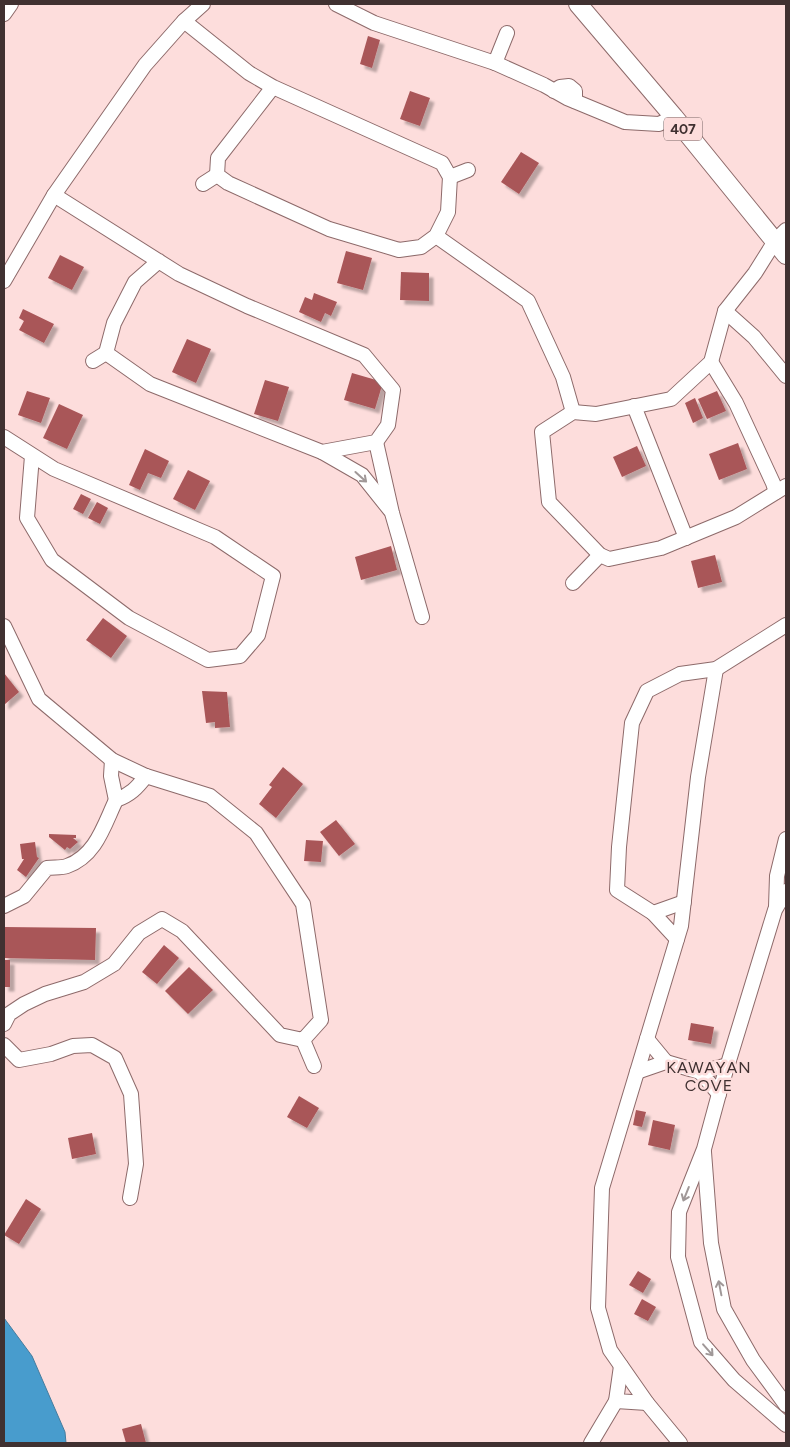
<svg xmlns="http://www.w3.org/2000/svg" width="790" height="1447" font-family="Figtree,sans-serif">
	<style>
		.water { fill: #489ccd; stroke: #467c9e }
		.building { fill: #a95659; filter: url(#shadow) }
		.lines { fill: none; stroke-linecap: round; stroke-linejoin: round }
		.minor-casing { stroke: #8d6a6a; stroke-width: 16 }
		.major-casing { stroke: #8d6a6a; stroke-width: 20 }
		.minor { stroke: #fff; stroke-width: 14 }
		.major { stroke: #fff; stroke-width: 18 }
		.oneway { stroke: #a09898 }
		.labels { text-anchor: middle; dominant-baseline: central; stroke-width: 5; stroke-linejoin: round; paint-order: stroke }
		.shield { fill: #fddddc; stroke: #796564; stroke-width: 1 }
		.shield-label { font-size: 14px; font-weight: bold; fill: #403131 }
		.neighbourhood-label { font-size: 16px; letter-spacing: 1px; fill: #403131; stroke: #fddddc }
	</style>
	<defs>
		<filter id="shadow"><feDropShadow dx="4.5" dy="4.5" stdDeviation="1" flood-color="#0004"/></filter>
	</defs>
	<rect width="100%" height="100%" fill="#fddddc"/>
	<path class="water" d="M 4,1318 L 32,1356 L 65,1432 L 66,1443 L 4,1443 Z"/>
	<g class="building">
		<path d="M 368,36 L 380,40 L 372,68 L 360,64 Z"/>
		<path d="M 410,91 L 430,98 L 420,126 L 400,119 Z"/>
		<path d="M 521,152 L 539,163 L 519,194 L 501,182 Z"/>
		<path d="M 346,251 L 372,258 L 363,290 L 337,283 Z"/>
		<path d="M 60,255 L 84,267 L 72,290 L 48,278 Z"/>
		<path d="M 401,272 L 429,273 L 429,301 L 400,300 Z"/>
		<path d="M 314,293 L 337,302 L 331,316 L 325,313 L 321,322 L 299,312 L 305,297 L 312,300 Z"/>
		<path d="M 23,309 L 54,324 L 44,343 L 19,330 L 24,321 L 19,318 Z"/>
		<path d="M 187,339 L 211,349 L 196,383 L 172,372 Z"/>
		<path d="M 352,373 L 383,382 L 375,409 L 344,400 Z"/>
		<path d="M 265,380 L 289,387 L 278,421 L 254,414 Z"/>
		<path d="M 27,391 L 50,398 L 41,423 L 18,415 Z"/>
		<path d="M 717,391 L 726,411 L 707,419 L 698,399 Z"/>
		<path d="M 695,398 L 703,418 L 693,423 L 685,403 Z"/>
		<path d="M 59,404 L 83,415 L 67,449 L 43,438 Z"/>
		<path d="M 738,443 L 747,469 L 719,480 L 709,454 Z"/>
		<path d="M 637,446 L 646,466 L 622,477 L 613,457 Z"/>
		<path d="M 145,449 L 169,461 L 161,478 L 148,473 L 140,490 L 129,485 Z"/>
		<path d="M 188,470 L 210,481 L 195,510 L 173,499 Z"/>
		<path d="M 81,494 L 91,499 L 83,514 L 73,509 Z"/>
		<path d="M 97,502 L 108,508 L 100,524 L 88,518 Z"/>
		<path d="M 391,546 L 397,570 L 361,580 L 355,557 Z"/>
		<path d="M 715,555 L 722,582 L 698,588 L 691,561 Z"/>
		<path d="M 103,618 L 127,636 L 111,658 L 86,640 Z"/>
		<path d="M 4,673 L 19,692 L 4,705 Z"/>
		<path d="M 202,691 L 227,692 L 230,727 L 215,728 L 215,722 L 206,723 Z"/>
		<path d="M 283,767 L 303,784 L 276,818 L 259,804 L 272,787 L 269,785 Z"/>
		<path d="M 336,820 L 355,844 L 339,856 L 320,832 Z"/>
		<path d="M 49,834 L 76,835 L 76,838 L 73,838 L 78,842 L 70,849 L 67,847 L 65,850 L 49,837 Z"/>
		<path d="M 306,840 L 323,841 L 321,862 L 304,861 Z"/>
		<path d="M 35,842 L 37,857 L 39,858 L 26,877 L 17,870 L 24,859 L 22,859 L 20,844 Z"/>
		<path d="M 4,927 L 96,928 L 95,960 L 4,958 Z"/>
		<path d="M 164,945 L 179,958 L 157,984 L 142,972 Z"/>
		<rect x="4" y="960" width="6" height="27"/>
		<path d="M 189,967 L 213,990 L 188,1014 L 165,991 Z"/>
		<path d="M 691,1023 L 714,1027 L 711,1044 L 688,1040 Z"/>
		<path d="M 299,1096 L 319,1108 L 307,1128 L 287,1117 Z"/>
		<path d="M 636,1110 L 646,1112 L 642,1127 L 633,1125 Z"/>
		<path d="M 653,1120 L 675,1125 L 670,1150 L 648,1145 Z"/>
		<path d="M 92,1133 L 96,1154 L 72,1159 L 68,1138 Z"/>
		<path d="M 26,1199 L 41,1209 L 19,1244 L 4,1235 Z"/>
		<path d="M 638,1271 L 651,1279 L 643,1293 L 629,1285 Z"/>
		<path d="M 642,1299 L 656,1307 L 648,1321 L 634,1314 Z"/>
		<path d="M 141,1424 L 146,1443 L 126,1443 L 122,1429 Z"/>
	</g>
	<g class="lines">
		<g class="minor-casing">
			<g id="minor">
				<path d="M 336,4 L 374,23 L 495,63 L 544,85 L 567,98 L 625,122 L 659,124 L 674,117"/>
				<path d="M 4,14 L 11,4"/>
				<path d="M 184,21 L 249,73 L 273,87 L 442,163 L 450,177 L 448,212 L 436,236 L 421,247 L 399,250 L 329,229 L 228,183 L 217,175 L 218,158 L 273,87"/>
				<path d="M 495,63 L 507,33"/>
				<path d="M 554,91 L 560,87 L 569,86 L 575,91 L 575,101"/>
				<path d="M 450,177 L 468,170"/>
				<path d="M 203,184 L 217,175"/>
				<path d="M 54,195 L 179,274 L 247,306 L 364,355 L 393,390 L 388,425 L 376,442 L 322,452 L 150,384 L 106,353 L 114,323 L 135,282 L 159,261"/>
				<path d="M 786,230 L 775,241 L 755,273 L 725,311 L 711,362 L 671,399 L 596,414 L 573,412 L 542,432 L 549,502 L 600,555 L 609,559 L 661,548 L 736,517 L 786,486"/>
				<path d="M 436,236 L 528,301 L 563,377 L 573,412"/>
				<path d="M 4,281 L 54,195 L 145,65 L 184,21 L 203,4"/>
				<path d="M 725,311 L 754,337 L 786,376"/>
				<path d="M 93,361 L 106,353"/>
				<path d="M 711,362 L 736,403 L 773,483 L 776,492"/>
				<path d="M 634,406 L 686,538"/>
				<path d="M 4,437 L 54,469 L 215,537 L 273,576 L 258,635 L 240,656 L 208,660 L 129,618 L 52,560 L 27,518 L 32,456"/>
				<path d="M 376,442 L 392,513 L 422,617"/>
				<path d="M 322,452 L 362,475 L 390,510"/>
				<path d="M 573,583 L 600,555"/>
				<path d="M 4,626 L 39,699 L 112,760 L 146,776 L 210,796 L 256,833 L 303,904 L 321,1020 L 303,1040 L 280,1035 L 182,931 L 162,919 L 139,933 L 114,964 L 84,982 L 45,994 L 24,1004 L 9,1014 L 4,1024"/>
				<path d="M 112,760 L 111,776 L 116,800 C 130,795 137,788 146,776"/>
				<path d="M 786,891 L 775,910 L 720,1090 L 704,1149 L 679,1212 L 678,1257 L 701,1342 L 734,1380 L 786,1425"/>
				<path d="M 4,906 L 24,896 L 47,868 C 54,867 61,868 67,866 C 96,856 104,825 116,800"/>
				<path d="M 776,907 L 777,876 L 786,839"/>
				<path d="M 653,913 L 617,890 L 619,847 L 632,723 L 647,691 L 680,674 L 716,669 L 786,625"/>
				<path d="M 677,939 L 653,913 L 684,902"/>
				<path d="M 303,1040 L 314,1066"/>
				<path d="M 4,1045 L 19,1060 L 51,1054 L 73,1046 L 92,1045 L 115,1058 L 131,1094 L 136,1164 L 130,1198"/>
				<path d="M 666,1062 L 700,1072"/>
				<path d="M 637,1072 L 666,1062 L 647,1039"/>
				<path d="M 719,1094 L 700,1072 L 728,1065"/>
				<path d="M 704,1152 L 711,1243 L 724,1309 L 753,1360 L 786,1405"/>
				<path d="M 621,1366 L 616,1401 L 647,1403"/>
				<path d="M 591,1443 L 616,1401"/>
				<path d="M 680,1443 L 647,1403 L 610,1350 L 598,1308 L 602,1188 L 681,926 L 698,777 L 716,669"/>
			</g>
		</g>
		<g class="major-casing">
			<path id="major" d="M 578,4 L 674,117 L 786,255"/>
		</g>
		<use href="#minor" class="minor"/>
		<use href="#major" class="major"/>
	</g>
	<defs><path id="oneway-shaft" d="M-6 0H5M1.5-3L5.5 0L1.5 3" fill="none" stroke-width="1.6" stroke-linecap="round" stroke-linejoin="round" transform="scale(1.25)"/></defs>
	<g class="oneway">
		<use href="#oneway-shaft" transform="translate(361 477) rotate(42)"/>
		<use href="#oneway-shaft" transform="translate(686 1194) rotate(112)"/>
		<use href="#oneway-shaft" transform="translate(720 1288) rotate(-101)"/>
		<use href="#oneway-shaft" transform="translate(708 1350) rotate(49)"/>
	</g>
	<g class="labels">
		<rect class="shield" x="664" y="117.5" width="38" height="23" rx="4"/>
		<g class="shield-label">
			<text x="683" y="129">407</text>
		</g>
		<g class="neighbourhood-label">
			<text x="709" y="1067">KAWAYAN<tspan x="709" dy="18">COVE</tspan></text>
		</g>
	</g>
	<rect width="790" height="1447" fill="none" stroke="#403131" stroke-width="10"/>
</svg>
